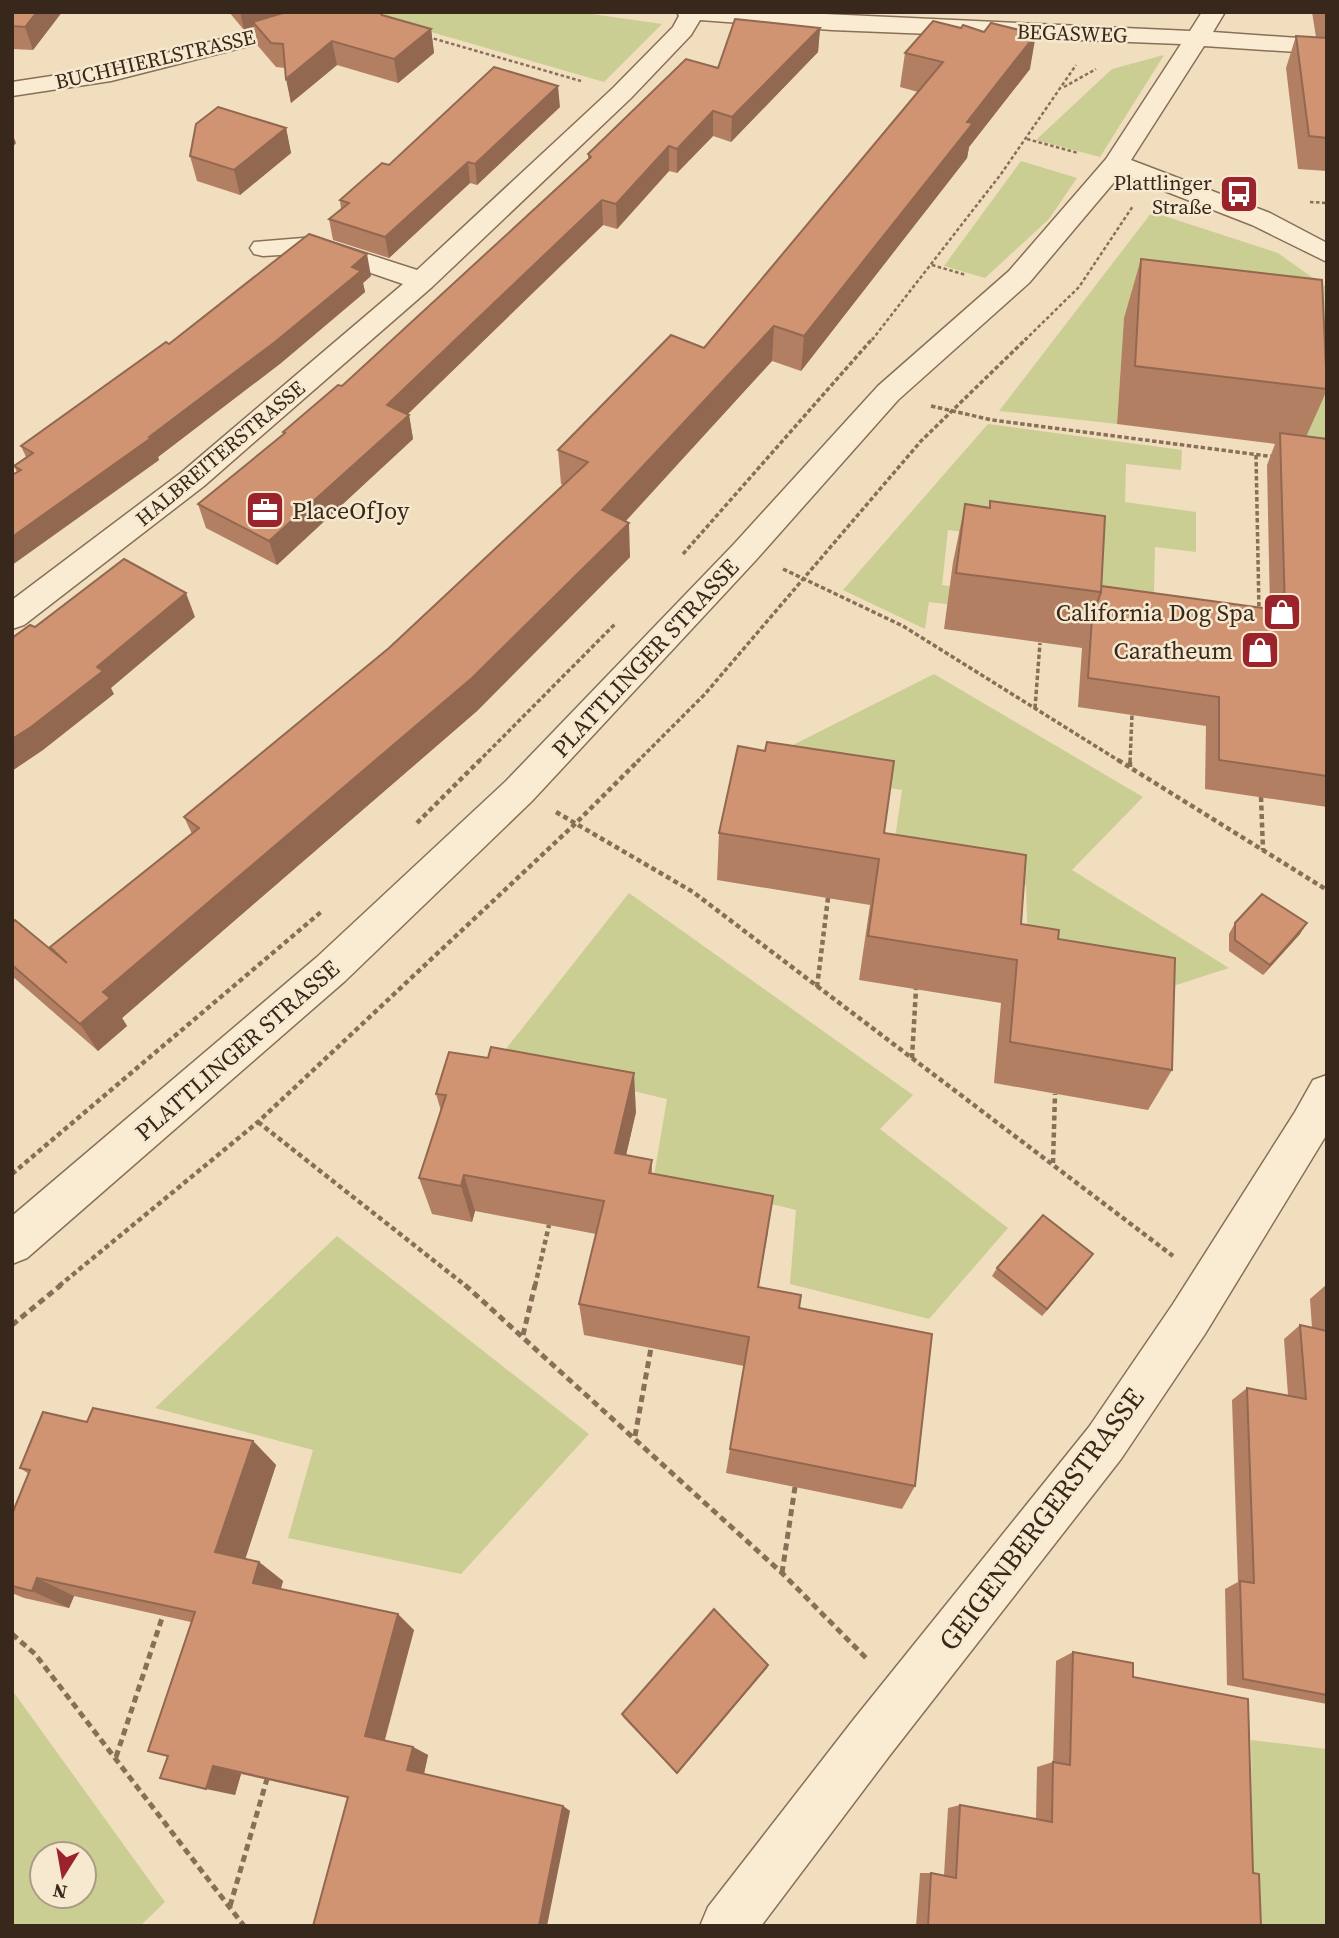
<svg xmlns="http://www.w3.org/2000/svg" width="1339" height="1938" font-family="'Source Serif 4',serif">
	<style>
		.green { fill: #cbce93; fill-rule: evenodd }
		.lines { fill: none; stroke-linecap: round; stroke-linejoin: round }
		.minor-casing { stroke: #896f57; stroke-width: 3 }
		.path-far3 { stroke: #896f57; stroke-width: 2.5; stroke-dasharray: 3.5 2.5; stroke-linecap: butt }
		.path-far2 { stroke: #896f57; stroke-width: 3.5; stroke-dasharray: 4.5 2.5; stroke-linecap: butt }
		.path-far1 { stroke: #896f57; stroke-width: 4.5; stroke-dasharray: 5 3.5; stroke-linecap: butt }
		.path { stroke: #896f57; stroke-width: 5; stroke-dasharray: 7 4.5; stroke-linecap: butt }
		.minor { fill: #faecd3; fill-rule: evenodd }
		.wall { fill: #b37f63 }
		.shaded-wall { fill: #926850 }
		.building { fill: #d09473; stroke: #926850; stroke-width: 2 }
		.labels { text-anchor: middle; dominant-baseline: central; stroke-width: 5; stroke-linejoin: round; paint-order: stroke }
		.far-street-label { font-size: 21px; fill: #38281c; stroke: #f7e9cf }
		.far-poi-label { font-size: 21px; fill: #38281c; stroke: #f7e9cf; text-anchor: end }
		.poi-label { font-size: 24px; fill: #38281c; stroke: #f7e9cf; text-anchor: end }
		.street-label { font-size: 24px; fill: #38281c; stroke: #f7e9cf }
		.near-street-label { font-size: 28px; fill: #38281c; stroke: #f7e9cf }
	</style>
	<rect width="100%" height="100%" fill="#f0debf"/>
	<g class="green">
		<path d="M 390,12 L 578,12 L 662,24 L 604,82 L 379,17 Z"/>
		<path d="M 1164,55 L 1100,157 L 1036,140 L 1112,69 Z"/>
		<path d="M 1021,161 L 1077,178 L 1049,219 L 985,278 L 944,266 Z"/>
		<path d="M 1152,212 L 1278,253 L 1327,288 L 1327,453 L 1124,319 L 1117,424 L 999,411 Z"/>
		<path d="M 988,424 L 1182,450 L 1181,470 L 1126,464 L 1125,502 L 1196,512 L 1196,552 L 1155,547 L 1154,594 L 1086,584 L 995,536 L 948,530 L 942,585 L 955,587 L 953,605 L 929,602 L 925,629 L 843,590 Z"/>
		<path d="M 934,674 L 1143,797 L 1072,870 L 1229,968 L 1170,987 L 1028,954 L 1026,885 L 893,852 L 902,790 L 753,765 Z"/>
		<path d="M 629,893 L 913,1095 L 880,1129 L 1008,1228 L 929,1319 L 790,1284 L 796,1210 L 654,1176 L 667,1099 L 498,1059 Z"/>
		<path d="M 337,1236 L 589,1434 L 461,1574 L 288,1538 L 313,1450 L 155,1408 Z"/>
		<path d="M 12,1690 L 165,1902 L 140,1926 L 12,1926 ZM 84,1854 L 84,1896 L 42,1896 L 42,1854 Z"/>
		<path d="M 1251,1740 L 1327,1749 L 1327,1926 L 1254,1926 Z"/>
	</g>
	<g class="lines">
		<g class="minor-casing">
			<g id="minor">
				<path d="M 313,12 L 348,12 L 345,17 L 280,38 L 111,81 L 12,96 L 12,82 L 111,67 L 264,28 Z"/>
				<path d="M 677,12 L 782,12 L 1190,31 L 1202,12 L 1225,12 L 1213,32 L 1327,40 L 1327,54 L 1204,46 L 1131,160 L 1270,213 L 1327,243 L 1327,262 L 1252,225 L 1121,174 L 1029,283 L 898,400 L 756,560 L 532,801 L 345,981 L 27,1258 L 12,1264 L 12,1216 L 317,957 L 506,781 L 734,544 L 878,386 L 1009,271 L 1106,159 L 1181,44 L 832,30 L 700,20 L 691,35 L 631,98 L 432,287 L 204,486 L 24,625 L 12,629 L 12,600 L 182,472 L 403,284 L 313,253 L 263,256 L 254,254 L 250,248 L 254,242 L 315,237 L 417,270 L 613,88 L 673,27 L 679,16 Z"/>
				<path d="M 1327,1075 L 1327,1134 L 1205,1334 L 1121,1459 L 890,1755 L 761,1926 L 700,1926 L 708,1907 L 854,1719 L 1089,1427 L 1173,1304 L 1295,1112 L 1313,1080 Z"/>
			</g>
		</g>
		<g class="path-far3">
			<path d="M 428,37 L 581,81"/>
			<path d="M 1064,87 L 1096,69"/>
			<path d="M 1027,139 L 1078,153"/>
			<path d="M 1310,202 L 1327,203"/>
			<path d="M 932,265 L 966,275"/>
			<path d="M 872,340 L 1001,174 L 1076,65"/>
			<path d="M 1025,340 L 1079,287 L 1133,206"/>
		</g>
		<g class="path-far2">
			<path d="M 931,406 L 992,420 L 1275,457"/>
			<path d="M 1256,455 L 1259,611"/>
			<path d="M 683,554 L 873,338"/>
			<path d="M 783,569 L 903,626 L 1121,762"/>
			<path d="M 1035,708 L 1040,643"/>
			<path d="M 478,762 L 616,623"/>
			<path d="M 637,762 L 705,694 L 921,441 L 1027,338"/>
			<path d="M 1130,762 L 1132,715"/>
		</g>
		<g class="path-far1">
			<path d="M 1118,760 L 1327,890"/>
			<path d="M 1130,767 L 1130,760"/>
			<path d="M 1261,797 L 1263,850"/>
			<path d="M 556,812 L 693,892 L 1173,1256"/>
			<path d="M 417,823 L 480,760"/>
			<path d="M 817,987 L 828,898"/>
			<path d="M 912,1058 L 916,989"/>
			<path d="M 258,1122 L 466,1286"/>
			<path d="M 1053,1163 L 1055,1094"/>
			<path d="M 12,1174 L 321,912"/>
			<path d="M 59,1286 L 258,1122 L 576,823 L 639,760"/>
			<path d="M 535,1286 L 549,1225"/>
		</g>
		<g class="path">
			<path d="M 465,1285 L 782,1573 L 869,1661"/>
			<path d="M 12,1325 L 61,1285"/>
			<path d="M 523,1335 L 535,1285"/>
			<path d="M 635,1436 L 651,1348"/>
			<path d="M 782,1573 L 795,1487"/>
			<path d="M 12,1634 L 35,1654 L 244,1926"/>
			<path d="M 116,1757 L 163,1615"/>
			<path d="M 230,1906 L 267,1779"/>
		</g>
		<use href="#minor" class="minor"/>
	</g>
	<g class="wall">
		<path d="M 12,12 L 62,12 L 33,50 L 12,49 Z"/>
		<path d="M 229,12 L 379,12 L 382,15 L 431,29 L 434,53 L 398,83 L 337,65 L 291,103 L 285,68 L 276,67 L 258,46 L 254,27 L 244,30 Z"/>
		<path d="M 1312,12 L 1327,12 L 1327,171 L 1298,169 L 1286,68 L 1296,36 L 1325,38 L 1316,37 Z"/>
		<path d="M 820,28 L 818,52 L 731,142 L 713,136 L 677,173 L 669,171 L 617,229 L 603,225 L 408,414 L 409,415 L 413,439 L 277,565 L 206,528 L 198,504 L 284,435 L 283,432 L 342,386 L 588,159 L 588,154 L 718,68 Z"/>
		<path d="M 905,53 L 1030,69 L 969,147 L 967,158 L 801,371 L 772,361 L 625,521 L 630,557 L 477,711 L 122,1018 L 127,1026 L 98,1051 L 12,976 L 12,923 L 52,950 L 50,947 L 192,834 L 184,817 L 389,648 L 563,485 L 561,484 L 558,450 L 704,348 L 918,92 L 900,87 Z"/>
		<path d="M 560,107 L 477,185 L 470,183 L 389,258 L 333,240 L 329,219 L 341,209 L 340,200 L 389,165 Z"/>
		<path d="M 286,128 L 291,153 L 240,195 L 197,181 L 190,156 Z"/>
		<path d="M 1141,259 L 1327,375 L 1327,390 L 1306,437 L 1327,439 L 1327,807 L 1205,789 L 1206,726 L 1078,707 L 1082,648 L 944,629 L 953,562 L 965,504 L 989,507 L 990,501 L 1101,586 L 1270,609 L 1267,465 L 1275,444 L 1117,424 L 1124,318 Z"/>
		<path d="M 371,276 L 363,283 L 365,292 L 281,363 L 158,457 L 159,460 L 12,565 L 12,475 L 17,472 L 14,466 L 26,457 L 21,446 L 169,344 Z"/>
		<path d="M 719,833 L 884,833 L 1021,924 L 1058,939 L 1172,1070 L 1148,1110 L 994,1083 L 1001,1003 L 859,980 L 870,905 L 717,880 Z"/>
		<path d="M 1235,923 L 1300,934 L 1263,975 L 1229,951 L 1229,934 Z"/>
		<path d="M 436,1094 L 636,1112 L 626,1155 L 652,1160 L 652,1174 L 768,1232 L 758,1287 L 799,1308 L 915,1486 L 902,1509 L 726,1473 L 744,1366 L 584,1335 L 579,1304 L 596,1234 L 475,1211 L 472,1222 L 432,1214 L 419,1178 L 441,1111 Z"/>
		<path d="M 1093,1254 L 1087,1262 L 1042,1316 L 992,1276 L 997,1268 Z"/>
		<path d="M 1327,1284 L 1327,1704 L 1227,1685 L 1225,1589 L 1238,1582 L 1232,1400 L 1247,1388 L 1288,1395 L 1284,1339 L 1300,1325 L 1312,1328 L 1310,1299 Z"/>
		<path d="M 87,1422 L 253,1441 L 276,1465 L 245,1559 L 259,1562 L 283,1581 L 281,1589 L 414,1630 L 385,1740 L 413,1747 L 428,1755 L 424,1774 L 563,1806 L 570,1811 L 348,1798 L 241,1774 L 235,1795 L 168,1756 L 148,1751 L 191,1622 L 74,1596 L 69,1608 L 24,1598 L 12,1593 L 12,1514 L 29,1474 L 20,1468 Z"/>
		<path d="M 1073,1652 L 1133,1677 L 1253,1873 L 1261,1926 L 916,1926 L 920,1873 L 931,1873 L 944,1875 L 948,1808 L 960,1805 L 1036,1819 L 1037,1767 L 1053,1762 L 1056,1661 Z"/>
		<path d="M 768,1665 L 767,1668 L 677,1774 L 623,1717 L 622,1714 Z"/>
	</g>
	<g class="shaded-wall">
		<path d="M 37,12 L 62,12 L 33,50 L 25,27 Z"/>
		<path d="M 240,12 L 303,12 L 253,22 L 254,27 L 244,30 Z"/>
		<path d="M 820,28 L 818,52 L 731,142 L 732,117 Z"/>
		<path d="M 431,29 L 434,53 L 398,83 L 394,59 Z"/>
		<path d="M 1036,34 L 1030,69 L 969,147 L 967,158 L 801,371 L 804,336 L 967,122 Z"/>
		<path d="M 332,41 L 337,65 L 291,103 L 286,79 Z"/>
		<path d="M 558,86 L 560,107 L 477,185 L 475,164 Z"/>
		<path d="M 713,111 L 713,136 L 677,173 L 677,149 Z"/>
		<path d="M 286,128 L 291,153 L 240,195 L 234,170 Z"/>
		<path d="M 12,133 L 16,143 L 12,148 Z"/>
		<path d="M 669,146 L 669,171 L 617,229 L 616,204 Z"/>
		<path d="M 468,162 L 470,183 L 389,258 L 385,237 Z"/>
		<path d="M 602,200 L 603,225 L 391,430 L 387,405 Z"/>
		<path d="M 367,254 L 371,276 L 363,283 L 365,292 L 281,363 L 158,457 L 159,460 L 12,565 L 12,537 L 149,437 L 352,267 Z"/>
		<path d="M 774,326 L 772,361 L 604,545 L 602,510 Z"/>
		<path d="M 409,415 L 413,439 L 277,565 L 269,541 Z"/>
		<path d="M 629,523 L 630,557 L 477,711 L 122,1018 L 127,1026 L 98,1051 L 80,1024 L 103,992 Z"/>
		<path d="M 186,593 L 195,617 L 111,688 L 114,694 L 43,750 L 12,771 L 12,739 L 97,667 Z"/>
		<path d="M 1307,923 L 1300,934 L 1263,975 L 1270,965 Z"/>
		<path d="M 634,1073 L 636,1112 L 618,1190 L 615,1153 Z"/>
		<path d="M 464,1175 L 475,1211 L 472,1222 L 461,1186 Z"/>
		<path d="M 1093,1254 L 1087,1262 L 1042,1316 L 1047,1309 Z"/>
		<path d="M 253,1441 L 276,1465 L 241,1572 L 215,1552 Z"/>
		<path d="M 259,1562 L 283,1581 L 277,1600 L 253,1583 Z"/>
		<path d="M 37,1578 L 74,1596 L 69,1608 L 32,1591 Z"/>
		<path d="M 398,1614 L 414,1630 L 383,1745 L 365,1736 Z"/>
		<path d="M 768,1665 L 767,1668 L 677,1774 L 677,1773 Z"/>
		<path d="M 413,1747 L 428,1755 L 423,1778 L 407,1770 Z"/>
		<path d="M 213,1766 L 241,1774 L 235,1795 L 206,1789 Z"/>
		<path d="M 563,1806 L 570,1811 L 547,1926 L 539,1926 Z"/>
	</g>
	<g class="building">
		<path d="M 12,12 L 37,12 L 25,27 L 12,26 Z"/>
		<path d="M 286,12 L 379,12 L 382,15 L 431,29 L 394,59 L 332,41 L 286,79 L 283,44 L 271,43 L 253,22 Z"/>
		<path d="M 735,19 L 820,28 L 732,117 L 713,111 L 677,149 L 669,146 L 616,204 L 602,200 L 387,405 L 409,415 L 269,541 L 198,504 L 285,433 L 283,432 L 338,385 L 342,386 L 591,157 L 588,154 L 686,59 L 718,68 Z"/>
		<path d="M 933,21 L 961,28 L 963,25 L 984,32 L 991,23 L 1036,34 L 967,122 L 973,123 L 804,336 L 774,326 L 602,510 L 629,523 L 472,678 L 103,992 L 110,998 L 80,1024 L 12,965 L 12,923 L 15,920 L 67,963 L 50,947 L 199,828 L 184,817 L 389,648 L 588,462 L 558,450 L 671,335 L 704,348 L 943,62 L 905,53 Z"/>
		<path d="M 1296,36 L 1327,38 L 1327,138 L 1309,136 Z"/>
		<path d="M 494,67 L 558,86 L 475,164 L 468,162 L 385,237 L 329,219 L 349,203 L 340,200 L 382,163 L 389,165 Z"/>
		<path d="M 218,107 L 286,128 L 234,170 L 190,156 L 196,124 Z"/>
		<path d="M 309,234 L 367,254 L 352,267 L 361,271 L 275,342 L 149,437 L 151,438 L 12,537 L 12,475 L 21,470 L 14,466 L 33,453 L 21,446 L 166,342 L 169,344 Z"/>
		<path d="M 1141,259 L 1322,280 L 1327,389 L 1135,366 Z"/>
		<path d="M 1280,433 L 1327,439 L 1327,776 L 1219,760 L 1219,697 L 1088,678 L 1092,618 L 1101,592 L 1101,586 L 1285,611 Z"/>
		<path d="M 990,501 L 1105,516 L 1101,592 L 956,573 L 965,504 L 990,508 Z"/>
		<path d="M 124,559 L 186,593 L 97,667 L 103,671 L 31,727 L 12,739 L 12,638 L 30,625 L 35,627 Z"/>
		<path d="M 767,742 L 894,761 L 884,833 L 1026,855 L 1021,924 L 1059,930 L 1058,939 L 1175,958 L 1172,1070 L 1010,1042 L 1017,960 L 868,936 L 879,859 L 719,833 L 738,746 L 765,751 Z"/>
		<path d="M 1262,894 L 1307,923 L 1270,965 L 1235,940 L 1235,923 Z"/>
		<path d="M 491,1047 L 634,1073 L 615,1153 L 652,1160 L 649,1173 L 773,1196 L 758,1287 L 801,1295 L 799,1308 L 932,1334 L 915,1486 L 730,1449 L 749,1337 L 579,1304 L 604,1201 L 464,1175 L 461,1186 L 419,1178 L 446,1095 L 436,1094 L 449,1052 L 488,1058 Z"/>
		<path d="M 1043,1215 L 1093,1254 L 1047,1309 L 997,1268 Z"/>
		<path d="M 1300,1325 L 1327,1331 L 1327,1695 L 1243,1679 L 1240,1581 L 1254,1583 L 1247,1388 L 1306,1399 Z"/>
		<path d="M 93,1408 L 253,1441 L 215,1552 L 259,1562 L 253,1583 L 398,1614 L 365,1736 L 413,1747 L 407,1770 L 563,1806 L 539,1926 L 313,1926 L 348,1797 L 213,1766 L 206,1789 L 160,1778 L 168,1756 L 148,1751 L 195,1612 L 37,1578 L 32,1591 L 12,1586 L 12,1514 L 30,1470 L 20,1468 L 43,1412 L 87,1422 Z"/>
		<path d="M 714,1609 L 768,1665 L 677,1773 L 622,1714 Z"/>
		<path d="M 1073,1652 L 1133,1663 L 1133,1677 L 1248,1699 L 1253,1873 L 1259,1874 L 1261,1926 L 928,1926 L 931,1873 L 956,1878 L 960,1805 L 1052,1822 L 1053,1762 L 1070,1765 Z"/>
	</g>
	<defs>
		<g id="bus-square" transform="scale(2.0125)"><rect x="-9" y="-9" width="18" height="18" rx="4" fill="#9b242c" stroke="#f7e9cf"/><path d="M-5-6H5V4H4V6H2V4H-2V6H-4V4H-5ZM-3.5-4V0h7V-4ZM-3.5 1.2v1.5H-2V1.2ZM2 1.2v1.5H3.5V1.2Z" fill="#fff"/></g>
		<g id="office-square" transform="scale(2.0125)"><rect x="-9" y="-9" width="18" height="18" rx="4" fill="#9b242c" stroke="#f7e9cf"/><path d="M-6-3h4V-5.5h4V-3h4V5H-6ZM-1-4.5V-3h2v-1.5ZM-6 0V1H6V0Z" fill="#fff"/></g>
		<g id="shop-square" transform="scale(2.0125)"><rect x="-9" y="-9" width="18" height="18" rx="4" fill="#9b242c" stroke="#f7e9cf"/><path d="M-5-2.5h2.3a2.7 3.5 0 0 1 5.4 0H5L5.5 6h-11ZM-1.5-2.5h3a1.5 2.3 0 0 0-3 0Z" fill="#fff"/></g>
	</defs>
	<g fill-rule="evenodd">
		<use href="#bus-square" x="1239" y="194"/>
		<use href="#office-square" x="265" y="510"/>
		<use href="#shop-square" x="1282" y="612"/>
		<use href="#shop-square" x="1260" y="650"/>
	</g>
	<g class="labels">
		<g class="far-street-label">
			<text transform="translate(1072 33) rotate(2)">BEGASWEG</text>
			<text transform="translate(155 59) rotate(-13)">BUCHHIERLSTRASSE</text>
			<text transform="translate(220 453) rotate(-40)">HALBREITERSTRASSE</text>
		</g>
		<g class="far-poi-label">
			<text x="1212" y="182">Plattlinger<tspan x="1212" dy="24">Straße</tspan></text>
		</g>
		<g class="poi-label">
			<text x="292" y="510" text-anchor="start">PlaceOfJoy</text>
			<text x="1255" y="612">California Dog Spa</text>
			<text x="1233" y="650">Caratheum</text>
		</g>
		<g class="street-label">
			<text transform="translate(645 658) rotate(-47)">PLATTLINGER STRASSE</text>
			<text transform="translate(237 1050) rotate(-41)">PLATTLINGER STRASSE</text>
		</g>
		<g class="near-street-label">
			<text transform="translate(1041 1519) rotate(-53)">GEIGENBERGERSTRASSE</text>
		</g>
	</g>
	<rect width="1339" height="1938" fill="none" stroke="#38281c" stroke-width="28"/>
	<g transform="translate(63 1875) rotate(191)"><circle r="33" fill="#f7e9cf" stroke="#ab9c87" stroke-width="2"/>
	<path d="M0-5L12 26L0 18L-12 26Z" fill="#9b242c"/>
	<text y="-10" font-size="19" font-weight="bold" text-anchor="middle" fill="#38281c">N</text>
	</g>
</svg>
